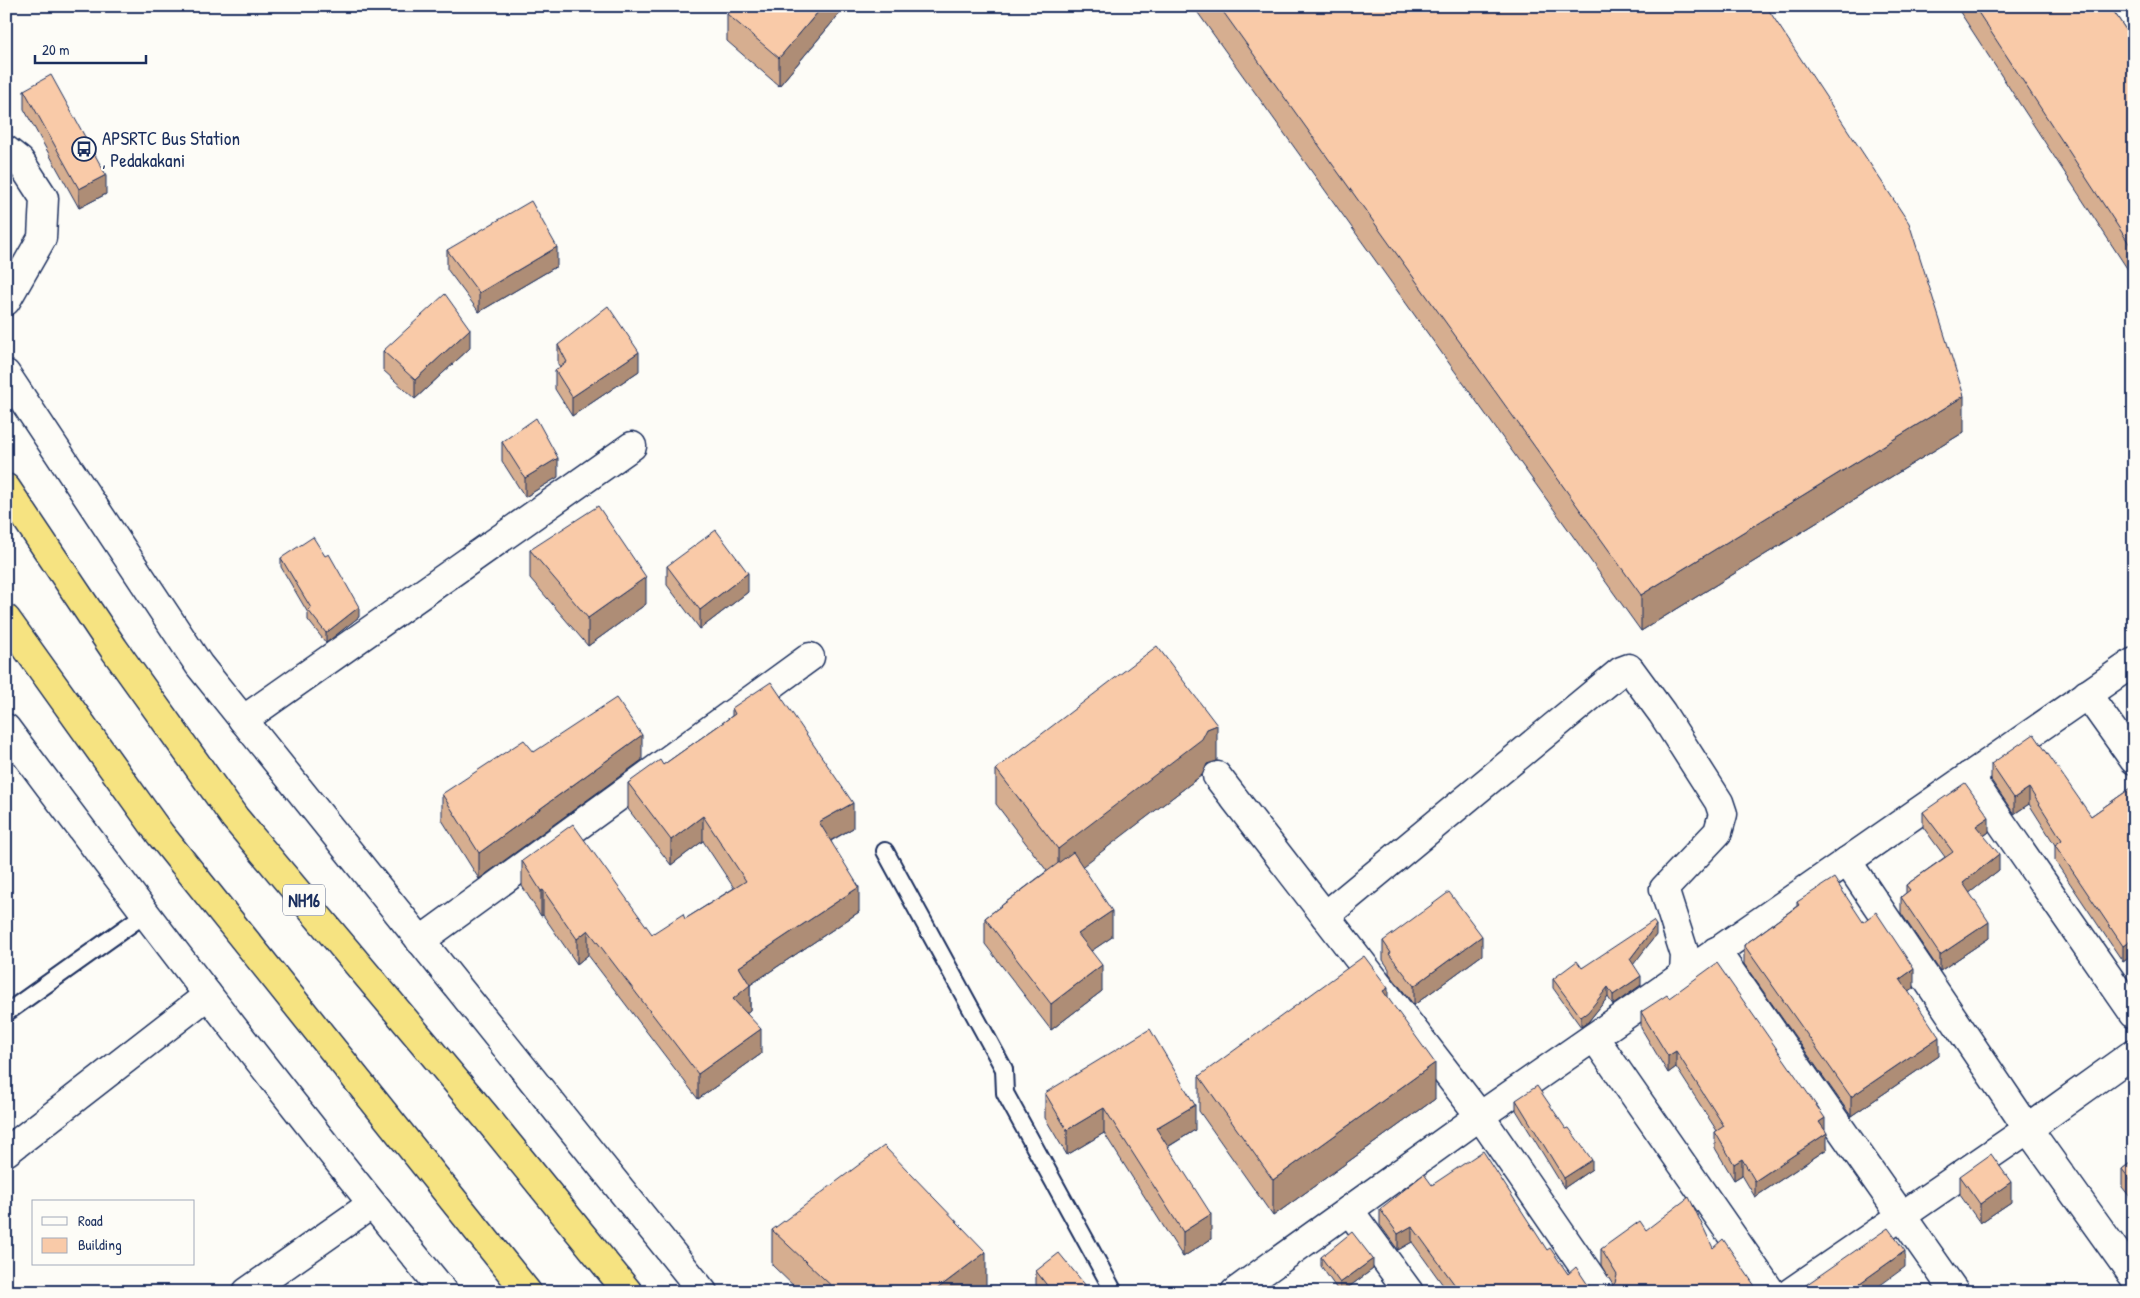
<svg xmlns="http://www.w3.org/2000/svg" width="2140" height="1298" font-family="'Patrick Hand',sans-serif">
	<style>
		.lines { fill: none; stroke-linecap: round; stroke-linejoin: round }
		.service-casing { stroke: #1b2f5e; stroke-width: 20 }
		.minor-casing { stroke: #1b2f5e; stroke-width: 31 }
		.secondary-casing { stroke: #1b2f5e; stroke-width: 31 }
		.trunk-casing { stroke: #1b2f5e; stroke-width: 31 }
		.service { stroke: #fdfcf7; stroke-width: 16 }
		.minor { stroke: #fdfcf7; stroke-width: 28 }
		.secondary { stroke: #fdfcf7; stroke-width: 28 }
		.trunk { stroke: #f6e381; stroke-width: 28 }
		.wall { fill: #d6ae90; stroke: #1b2f5e }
		.shaded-wall { fill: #ae8d76; stroke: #1b2f5e }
		.building { fill: #f9caa8; stroke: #1b2f5e }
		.labels { text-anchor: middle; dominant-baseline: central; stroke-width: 4; stroke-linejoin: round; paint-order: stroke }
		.shield { fill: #fdfcf7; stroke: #5f6c8c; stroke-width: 1 }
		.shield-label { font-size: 18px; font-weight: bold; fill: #1b2f5e }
		.poi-label { font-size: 19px; fill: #1b2f5e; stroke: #fdfcf7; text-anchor: start }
	</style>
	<rect width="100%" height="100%" fill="#fdfcf7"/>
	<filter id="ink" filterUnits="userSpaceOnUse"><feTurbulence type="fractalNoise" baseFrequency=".02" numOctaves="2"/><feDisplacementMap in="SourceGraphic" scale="10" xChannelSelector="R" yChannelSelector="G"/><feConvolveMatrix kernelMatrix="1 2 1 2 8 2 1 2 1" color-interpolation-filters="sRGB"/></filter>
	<g filter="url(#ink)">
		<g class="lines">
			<g class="service-casing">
				<g id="service">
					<path d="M 885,851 L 1004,1069 L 1005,1093 L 1114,1292"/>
					<path d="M 6,1013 L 145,914"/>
				</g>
			</g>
			<g class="minor-casing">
				<g id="minor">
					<path d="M 6,150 L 20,161 L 44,198 L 42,238 L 6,301"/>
					<path d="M 2087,694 L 2134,760"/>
					<path d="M 243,720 L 632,446"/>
					<path d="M 1217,776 L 1480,1116 L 1601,1292"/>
					<path d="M 1969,776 L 2134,1014"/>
					<path d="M 1847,861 L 2028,1129 L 2134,1277"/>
					<path d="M 1325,916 L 1621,671 L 1629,668 L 1662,713 L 1719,802 L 1723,814 L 1718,832 L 1664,889 L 1685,955 L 1684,973"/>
					<path d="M 420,941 L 810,657"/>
					<path d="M 1716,951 L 1955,1292"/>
					<path d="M 1594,1037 L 1771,1292"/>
					<path d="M 6,1152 L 208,995"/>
					<path d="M 1349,1210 L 1409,1292"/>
					<path d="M 247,1292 L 372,1204"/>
					<path d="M 1235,1292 L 1480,1116 L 2134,662"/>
					<path d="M 1791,1292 L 2028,1129 L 2134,1053"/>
				</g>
			</g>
			<g class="secondary-casing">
				<g id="secondary">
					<path d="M 6,374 L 199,665 L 703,1292"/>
					<path d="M 6,728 C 148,919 293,1108 444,1292"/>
				</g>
			</g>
			<g class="trunk-casing">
				<g id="trunk">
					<path d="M 6,488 L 114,649 L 235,818 L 486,1117 L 628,1292"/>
					<path d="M 6,619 L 160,834 L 527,1292"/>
				</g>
			</g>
			<use href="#service" class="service"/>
			<use href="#minor" class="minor"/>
			<use href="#secondary" class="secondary"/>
			<use href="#trunk" class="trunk"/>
		</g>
		<g class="wall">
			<path d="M 734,6 L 846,6 L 779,86 L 727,41 L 727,14 Z"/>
			<path d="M 1193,6 L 1766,6 L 1964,432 L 1641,631 Z"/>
			<path d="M 1956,6 L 2110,6 L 2134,42 L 2134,279 Z"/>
			<path d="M 24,90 L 106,194 L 79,208 L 24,109 Z"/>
			<path d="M 447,250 L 557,266 L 479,312 L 447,269 Z"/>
			<path d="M 558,345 L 639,371 L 572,416 L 555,389 L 555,370 L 560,367 L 558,364 Z"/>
			<path d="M 470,348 L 415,399 L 383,370 L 383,351 Z"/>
			<path d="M 502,442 L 558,477 L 525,497 L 502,461 Z"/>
			<path d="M 530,550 L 646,604 L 588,646 L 530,578 Z"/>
			<path d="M 281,558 L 359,617 L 326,643 L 308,620 L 308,613 L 281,567 Z"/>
			<path d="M 667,566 L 748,592 L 700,629 L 667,585 Z"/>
			<path d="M 732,708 L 853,828 L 831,841 L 859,912 L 750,985 L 750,1010 L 746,1013 L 761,1054 L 698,1099 L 588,955 L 577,964 L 543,915 L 541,916 L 522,886 L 522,861 L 652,934 L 685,919 L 734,888 L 703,841 L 671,865 L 628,809 L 628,783 L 663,765 L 732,716 Z"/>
			<path d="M 534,752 L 642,760 L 479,879 L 442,820 L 442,794 Z"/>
			<path d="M 1217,761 L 1207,764 L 1202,775 L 1082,866 L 1112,937 L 1091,951 L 1102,991 L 1051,1030 L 985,944 L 985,918 L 1047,871 L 996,804 L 996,769 Z"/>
			<path d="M 1991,764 L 2091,816 L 2134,786 L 2134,956 L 2133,955 L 2123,962 L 2055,861 L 2055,845 L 2029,804 L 2014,814 L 1991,780 Z"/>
			<path d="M 1923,812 L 1989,832 L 1984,836 L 1999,870 L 1969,893 L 1989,938 L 1940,971 L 1901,913 L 1901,897 L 1906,893 L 1906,885 L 1945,857 L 1923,827 Z"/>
			<path d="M 1797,902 L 1863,922 L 1914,988 L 1908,992 L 1939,1056 L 1851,1116 L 1744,964 L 1744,945 L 1797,906 Z"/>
			<path d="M 1656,935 L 1633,964 L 1641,985 L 1613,1005 L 1608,997 L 1588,1022 L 1581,1027 L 1553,988 L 1553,979 L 1582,968 Z"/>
			<path d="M 1383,941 L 1482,955 L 1414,1005 L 1389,973 L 1389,969 L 1383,960 Z"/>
			<path d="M 1388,998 L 1435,1099 L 1273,1216 L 1199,1111 L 1199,1076 Z"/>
			<path d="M 1669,998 L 1825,1130 L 1827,1149 L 1755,1197 L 1742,1175 L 1734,1180 L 1715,1148 L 1715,1132 L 1717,1131 L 1676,1067 L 1668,1073 L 1641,1028 L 1641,1012 Z"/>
			<path d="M 1045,1093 L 1195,1130 L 1168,1147 L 1211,1239 L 1183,1257 L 1104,1133 L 1067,1155 L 1045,1118 Z"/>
			<path d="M 1516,1100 L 1592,1169 L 1564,1188 L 1516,1110 Z"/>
			<path d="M 2134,1160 L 2134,1202 L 2122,1187 L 2122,1169 Z"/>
			<path d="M 1960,1176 L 2011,1202 L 1980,1223 L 1960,1195 Z"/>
			<path d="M 1432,1185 L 1547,1250 L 1568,1274 L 1588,1285 L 1594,1290 L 1602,1292 L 1610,1289 L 1613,1285 L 1601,1265 L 1601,1249 L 1646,1230 L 1713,1248 L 1759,1292 L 1448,1292 L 1412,1242 L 1398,1250 L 1380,1225 L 1380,1209 Z"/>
			<path d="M 772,1230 L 986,1288 L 981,1292 L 800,1292 L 772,1265 Z"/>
			<path d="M 1321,1257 L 1373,1269 L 1342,1292 L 1339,1292 L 1321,1266 Z"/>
			<path d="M 1036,1271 L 1091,1292 L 1041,1292 L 1036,1285 Z"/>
		</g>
		<g class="shaded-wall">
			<path d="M 823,6 L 846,6 L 779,86 L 779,58 Z"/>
			<path d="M 106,175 L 106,194 L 79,208 L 79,189 Z"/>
			<path d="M 557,247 L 557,266 L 479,312 L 479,293 Z"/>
			<path d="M 470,329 L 470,348 L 415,399 L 415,380 Z"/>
			<path d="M 639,352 L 639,371 L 572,416 L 572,397 Z"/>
			<path d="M 1964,396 L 1964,432 L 1641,631 L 1641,595 Z"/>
			<path d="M 558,458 L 558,477 L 525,497 L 525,478 Z"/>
			<path d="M 748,573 L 748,592 L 700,629 L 700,610 Z"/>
			<path d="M 646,577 L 646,604 L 588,646 L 588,618 Z"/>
			<path d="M 359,607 L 359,617 L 326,643 L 326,633 Z"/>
			<path d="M 1217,725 L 1217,761 L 1207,764 L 1202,775 L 1058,885 L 1058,849 L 1207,729 Z"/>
			<path d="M 642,735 L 642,760 L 479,879 L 479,853 Z"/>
			<path d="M 2029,788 L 2029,804 L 2014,814 L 2014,798 Z"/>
			<path d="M 853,803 L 853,828 L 819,847 L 819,822 Z"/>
			<path d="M 703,816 L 703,841 L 671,865 L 671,840 Z"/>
			<path d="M 1989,817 L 1989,832 L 1976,841 L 1976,826 Z"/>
			<path d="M 1999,854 L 1999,870 L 1963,898 L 1963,883 Z"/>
			<path d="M 859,887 L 859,912 L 750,985 L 750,1010 L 733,1024 L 733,999 L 739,967 Z"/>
			<path d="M 543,890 L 543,915 L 541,916 L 541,891 Z"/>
			<path d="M 1112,911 L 1112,937 L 1078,960 L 1078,934 Z"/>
			<path d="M 1989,922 L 1989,938 L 1940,971 L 1940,955 Z"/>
			<path d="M 1656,925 L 1656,935 L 1630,969 L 1630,959 Z"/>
			<path d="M 588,930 L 588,955 L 577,964 L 577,939 Z"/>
			<path d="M 1482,936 L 1482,955 L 1414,1005 L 1414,986 Z"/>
			<path d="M 2133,939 L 2133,955 L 2123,962 L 2123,946 Z"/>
			<path d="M 1102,965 L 1102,991 L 1051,1030 L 1051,1004 Z"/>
			<path d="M 1914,969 L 1914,988 L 1900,998 L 1900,979 Z"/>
			<path d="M 1641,976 L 1641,985 L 1613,1005 L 1613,995 Z"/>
			<path d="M 1608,987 L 1608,997 L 1588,1022 L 1581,1027 L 1581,1017 Z"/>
			<path d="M 1388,988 L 1388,1023 L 1383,991 Z"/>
			<path d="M 761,1029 L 761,1054 L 698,1099 L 698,1074 Z"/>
			<path d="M 1939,1037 L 1939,1056 L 1851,1116 L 1851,1097 Z"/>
			<path d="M 1676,1051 L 1676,1067 L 1668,1073 L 1668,1056 Z"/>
			<path d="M 1435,1063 L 1435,1099 L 1273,1216 L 1273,1180 Z"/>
			<path d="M 1195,1105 L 1195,1130 L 1156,1154 L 1156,1128 Z"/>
			<path d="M 1104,1108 L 1104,1133 L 1067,1155 L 1067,1130 Z"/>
			<path d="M 1825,1118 L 1825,1134 L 1819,1122 Z"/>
			<path d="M 1827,1133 L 1827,1149 L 1755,1197 L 1755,1181 Z"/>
			<path d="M 1742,1159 L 1742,1175 L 1734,1180 L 1734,1164 Z"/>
			<path d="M 1592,1160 L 1592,1169 L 1564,1188 L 1564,1178 Z"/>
			<path d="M 2011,1182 L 2011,1202 L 1980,1223 L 1980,1204 Z"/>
			<path d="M 1211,1214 L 1211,1239 L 1183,1257 L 1183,1232 Z"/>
			<path d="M 1412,1226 L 1412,1242 L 1398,1250 L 1398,1234 Z"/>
			<path d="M 1905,1251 L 1905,1267 L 1871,1292 L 1860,1292 L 1860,1283 Z"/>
			<path d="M 986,1252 L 986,1288 L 981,1292 L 933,1292 Z"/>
			<path d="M 1373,1259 L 1373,1269 L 1342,1292 L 1340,1292 L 1340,1283 Z"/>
		</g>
		<g class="building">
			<path d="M 734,6 L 823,6 L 779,58 L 727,14 Z"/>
			<path d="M 1219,6 L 1766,6 L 1909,223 L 1964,396 L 1641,595 Z"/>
			<path d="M 1974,6 L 2110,6 L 2134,42 L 2134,251 Z"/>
			<path d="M 51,75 L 106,175 L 79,189 L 24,90 Z"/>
			<path d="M 531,201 L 557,247 L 479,293 L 447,250 Z"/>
			<path d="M 445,294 L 470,329 L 415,380 L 383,351 Z"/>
			<path d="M 608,306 L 639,352 L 572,397 L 555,370 L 567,362 L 558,345 Z"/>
			<path d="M 536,418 L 558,458 L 525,478 L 502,442 Z"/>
			<path d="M 598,506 L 646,577 L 588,618 L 530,550 Z"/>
			<path d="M 716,530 L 748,573 L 700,610 L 667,566 Z"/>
			<path d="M 313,537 L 325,556 L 329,554 L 359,607 L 326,633 L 308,610 L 311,608 L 281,558 Z"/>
			<path d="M 1157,646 L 1217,725 L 1207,729 L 1202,739 L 1058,849 L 996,769 Z"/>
			<path d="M 771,682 L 853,803 L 819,822 L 859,887 L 739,967 L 750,985 L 733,999 L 761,1029 L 698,1074 L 588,930 L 577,939 L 543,890 L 541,891 L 522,861 L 573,824 L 652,934 L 683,914 L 685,919 L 746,881 L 703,816 L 671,840 L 628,783 L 660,760 L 663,765 L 735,714 L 732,708 Z"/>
			<path d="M 616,698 L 642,735 L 479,853 L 442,794 L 524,740 L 534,752 Z"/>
			<path d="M 2034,734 L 2091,816 L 2134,786 L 2134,940 L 2133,939 L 2123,946 L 2055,845 L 2062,840 L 2029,788 L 2014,798 L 1991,764 Z"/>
			<path d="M 1965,783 L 1989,817 L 1976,826 L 1999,854 L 1963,883 L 1989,922 L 1940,955 L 1901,897 L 1910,890 L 1906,885 L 1953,852 L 1923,812 Z"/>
			<path d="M 1073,852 L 1112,911 L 1078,934 L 1102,965 L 1051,1004 L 985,918 Z"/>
			<path d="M 1834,878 L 1863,922 L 1876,912 L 1914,969 L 1900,979 L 1939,1037 L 1851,1097 L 1744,945 L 1799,905 L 1797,902 Z"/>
			<path d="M 1449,892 L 1482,936 L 1414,986 L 1389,954 L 1391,953 L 1383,941 Z"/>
			<path d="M 1653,921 L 1656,925 L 1630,959 L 1641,976 L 1613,995 L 1608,987 L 1588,1012 L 1581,1017 L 1553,979 L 1577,961 L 1582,968 Z"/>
			<path d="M 1364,956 L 1388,988 L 1383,991 L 1435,1063 L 1273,1180 L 1199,1076 Z"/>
			<path d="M 1717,963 L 1825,1118 L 1819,1122 L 1827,1133 L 1755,1181 L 1742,1159 L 1734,1164 L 1715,1132 L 1724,1126 L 1676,1051 L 1668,1056 L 1641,1012 L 1667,995 L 1669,998 Z"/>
			<path d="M 1150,1029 L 1195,1105 L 1156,1128 L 1211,1214 L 1183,1232 L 1104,1108 L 1067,1130 L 1045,1093 Z"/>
			<path d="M 1537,1086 L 1566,1129 L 1569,1128 L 1592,1160 L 1564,1178 L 1516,1100 Z"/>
			<path d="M 884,1146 L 986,1252 L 933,1292 L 838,1292 L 772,1230 Z"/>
			<path d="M 1483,1151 L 1547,1250 L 1550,1248 L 1568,1274 L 1576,1267 L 1588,1285 L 1594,1290 L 1602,1292 L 1610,1289 L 1615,1283 L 1617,1275 L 1601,1249 L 1640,1221 L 1646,1230 L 1689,1197 L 1713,1248 L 1723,1239 L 1759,1292 L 1460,1292 L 1412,1226 L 1398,1234 L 1380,1209 L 1424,1174 L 1432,1185 Z"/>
			<path d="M 1991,1154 L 2011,1182 L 1980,1204 L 1960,1176 Z"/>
			<path d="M 2134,1160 L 2134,1185 L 2122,1169 Z"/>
			<path d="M 1888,1228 L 1905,1251 L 1860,1283 L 1867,1292 L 1783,1292 L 1785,1290 L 1793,1291 L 1800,1289 Z"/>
			<path d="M 1352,1232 L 1373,1259 L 1340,1283 L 1321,1257 Z"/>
			<path d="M 1059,1253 L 1091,1292 L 1052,1292 L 1036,1271 Z"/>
		</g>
	</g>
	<defs>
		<g id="bus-ring" transform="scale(1.25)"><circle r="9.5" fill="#fdfcf7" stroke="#1b2f5e" stroke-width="1.5"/><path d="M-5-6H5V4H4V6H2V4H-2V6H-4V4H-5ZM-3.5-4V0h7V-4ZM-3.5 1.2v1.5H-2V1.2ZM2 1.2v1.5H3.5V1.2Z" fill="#1b2f5e"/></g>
	</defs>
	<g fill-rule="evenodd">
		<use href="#bus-ring" x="84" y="149"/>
	</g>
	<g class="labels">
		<rect class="shield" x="283" y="884.5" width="42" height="31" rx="4"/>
		<g class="shield-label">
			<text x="304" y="900">NH16</text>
		</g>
		<g class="poi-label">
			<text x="102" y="138">APSRTC Bus Station<tspan x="102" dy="22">, Pedakakani</tspan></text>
		</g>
	</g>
	<rect width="2140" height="1298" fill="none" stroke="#fdfcf7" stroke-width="25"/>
	<rect x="12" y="12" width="2115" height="1273" fill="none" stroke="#1b2f5e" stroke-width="2" filter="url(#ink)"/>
	<rect x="32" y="1200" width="162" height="65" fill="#fdfcf7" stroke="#a3aaba"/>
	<rect x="42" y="1217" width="25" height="8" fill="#fdfcf7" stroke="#a3aaba"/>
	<text x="78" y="1226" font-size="15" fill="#1b2f5e">Road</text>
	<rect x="42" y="1238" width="25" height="15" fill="#f9caa8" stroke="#a3aaba"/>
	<text x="78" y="1250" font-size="15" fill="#1b2f5e">Building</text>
	<path d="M35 55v8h111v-8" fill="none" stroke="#1b2f5e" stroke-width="2.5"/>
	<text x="42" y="55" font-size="15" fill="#1b2f5e" stroke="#fdfcf7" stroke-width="4" paint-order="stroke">20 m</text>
</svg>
